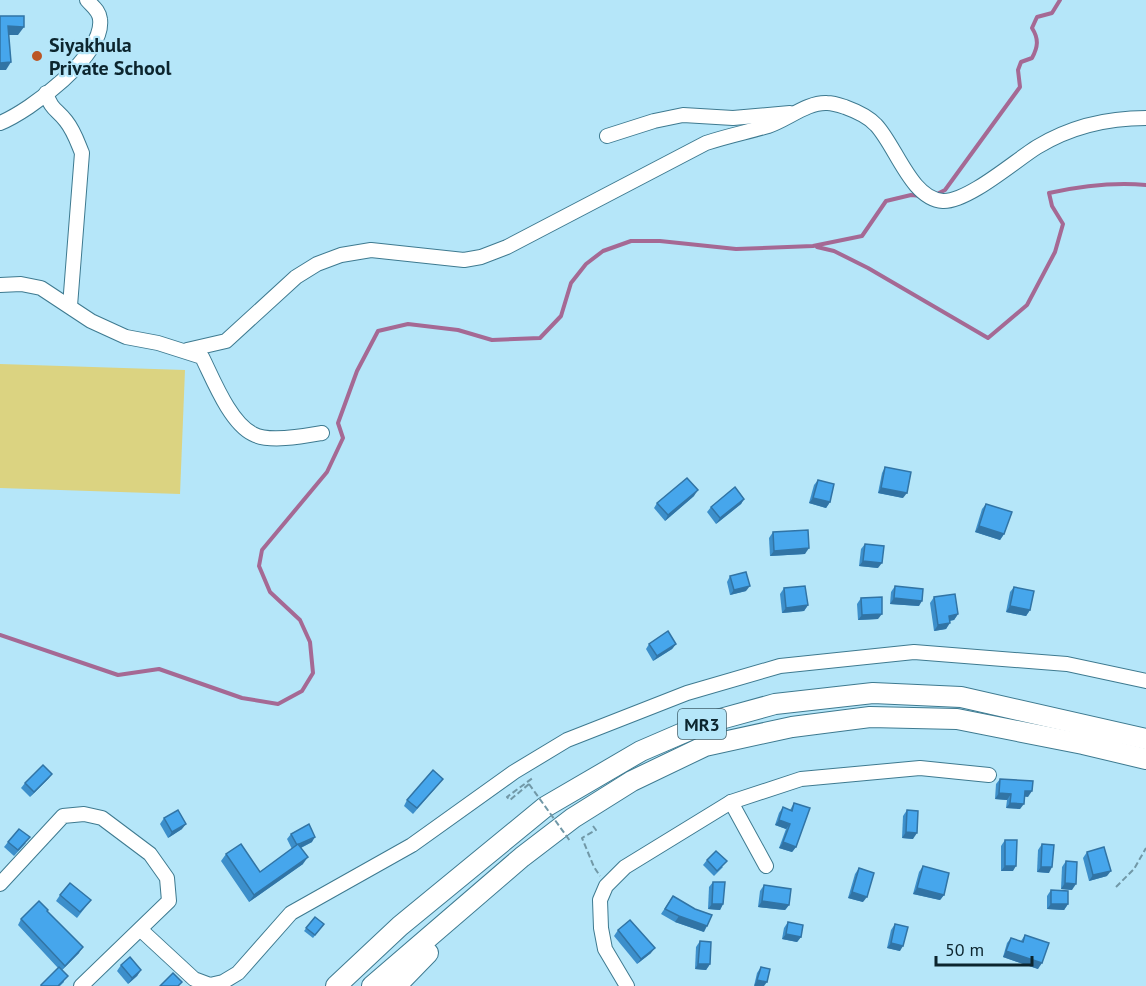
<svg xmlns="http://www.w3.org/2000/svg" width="1146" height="986" font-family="'PT Sans',sans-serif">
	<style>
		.green { fill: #dbd381 }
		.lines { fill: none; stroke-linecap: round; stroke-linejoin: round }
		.stream { stroke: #a56994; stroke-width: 4 }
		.minor-casing { stroke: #3e7a90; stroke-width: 16 }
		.highway-casing { stroke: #3e7a90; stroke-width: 22 }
		.path { stroke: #7198a7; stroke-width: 2; stroke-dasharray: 6 3; stroke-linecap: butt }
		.minor { stroke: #fff; stroke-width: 14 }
		.highway { stroke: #fff; stroke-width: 20 }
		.path-bridge { stroke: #7198a7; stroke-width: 2; stroke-dasharray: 6 3; stroke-linecap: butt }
		.wall { fill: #3c8fcb }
		.shaded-wall { fill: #3174a5 }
		.building { fill: #46a6ec; stroke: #3174a5; stroke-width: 1.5 }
		.poi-dot { fill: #bb5625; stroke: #b5e6f9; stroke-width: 2 }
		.labels { text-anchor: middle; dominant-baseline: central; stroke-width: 4.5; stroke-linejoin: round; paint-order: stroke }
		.shield { fill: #b5e6f9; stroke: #3f5f6b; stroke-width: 1.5 }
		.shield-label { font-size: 18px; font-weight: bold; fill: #0c252e }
		.poi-label { font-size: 20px; font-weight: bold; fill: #0c252e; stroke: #b5e6f9; text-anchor: start }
	</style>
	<rect width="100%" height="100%" fill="#b5e6f9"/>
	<path class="green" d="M 0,364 L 185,370 L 180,494 L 0,488 Z"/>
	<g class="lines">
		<g class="stream">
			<path d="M 935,195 L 945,190 L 1020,87 L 1018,70 L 1021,62 L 1032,58 C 1038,47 1039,39 1032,28 L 1037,17 L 1052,13 L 1060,0"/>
			<path d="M 817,247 L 834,251 L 868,268 L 988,338 L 1027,305 L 1055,252 L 1063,224 L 1052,206 L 1049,193 C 1081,186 1113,182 1146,185"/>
			<path d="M 0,635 L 118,675 L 159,669 L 242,698 L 278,704 L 302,691 L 313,673 L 310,642 L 300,620 L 270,592 L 259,566 L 262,550 L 327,472 L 343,438 L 338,423 L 357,371 L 378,331 L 408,324 L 458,330 L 492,340 L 540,338 L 561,316 L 571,283 L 586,264 L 603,251 L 631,241 L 660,241 L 736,249 L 813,246 L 862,236 L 886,201 L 911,195 L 922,196"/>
		</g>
		<g class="minor-casing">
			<g id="minor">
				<path d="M 46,93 C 52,111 56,108 66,121 C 74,131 77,141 82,153 L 70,306"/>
				<path d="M 0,123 C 30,111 105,55 100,19 C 99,10 92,6 87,0"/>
				<path d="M 607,136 L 654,121 L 683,115 L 733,118 L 790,113"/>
				<path d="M 0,285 L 21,284 L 41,288 L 91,321 L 126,337 L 158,343 L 202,357 C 213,379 230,423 253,434 C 269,443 305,436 322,433"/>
				<path d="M 187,350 L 226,341 L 296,277 L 317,264 L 341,255 L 371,250 L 464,260 L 481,257 L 507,247 L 706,143 C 727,136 747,132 768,126 C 787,120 807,102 827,103 C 833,103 839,105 845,107 C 856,111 868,116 876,125 C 896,146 911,199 943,201 C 968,202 1016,160 1037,147 C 1070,127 1108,118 1146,118"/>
				<path d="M 731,802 L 766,866"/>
				<path d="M 0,884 L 63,816 L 84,814 L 102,818 L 150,854 L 167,878 L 169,901 L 81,986"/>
				<path d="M 141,930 L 194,979 L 210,985 L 223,982 L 238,973 L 291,913 L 412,845 L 514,772 L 567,740 L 687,693 L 780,666 L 914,652 L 1067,664 L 1146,681"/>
				<path d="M 627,986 L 605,949 L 601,928 L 600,900 L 606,886 L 625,867 L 731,802 L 801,779 L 920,768 L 989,775"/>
			</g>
		</g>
		<g class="highway-casing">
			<g id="highway">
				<path d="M 336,986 L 400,926 L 545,807 L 641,751 L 706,723 L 775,704 L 873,693 L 961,697 L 1146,739"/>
				<path d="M 372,986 L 522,857 L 573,818 L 632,781 L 705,746 L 792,727 L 870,717 L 957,719 L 1083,744 L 1146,759"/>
				<path d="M 396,986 L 428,953"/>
			</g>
		</g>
		<g class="path">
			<path d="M 529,784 L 510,800 L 507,797 L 534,777"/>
			<path d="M 593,826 L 596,830 L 582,838 L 594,867 L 600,876"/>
			<path d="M 1116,887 L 1134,869 L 1146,848"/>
		</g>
		<use href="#minor" class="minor"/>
		<use href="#highway" class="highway"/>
		<path class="path-bridge" d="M 529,784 L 570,841"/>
	</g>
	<g class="wall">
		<path d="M 885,467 L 903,498 L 878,493 L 882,473 Z"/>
		<path d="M 818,480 L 830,502 L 826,508 L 809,503 L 814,485 Z"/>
		<path d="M 694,496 L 665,521 L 654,508 L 657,503 Z"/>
		<path d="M 744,499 L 741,504 L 716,524 L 707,512 L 711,507 Z"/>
		<path d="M 986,504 L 1004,534 L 1000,540 L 975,532 L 982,509 Z"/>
		<path d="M 773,532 L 805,554 L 770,556 L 769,538 Z"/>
		<path d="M 865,544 L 878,568 L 859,566 L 861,549 Z"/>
		<path d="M 730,576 L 746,591 L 730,595 L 727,582 Z"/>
		<path d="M 895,586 L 919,606 L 890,604 L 891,592 Z"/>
		<path d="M 1014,587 L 1030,610 L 1026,616 L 1006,612 L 1010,592 Z"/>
		<path d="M 784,588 L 808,605 L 804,611 L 782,613 L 780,594 Z"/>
		<path d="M 934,597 L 958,614 L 954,620 L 950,621 L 946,629 L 934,631 L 930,603 Z"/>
		<path d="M 861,598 L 878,619 L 858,620 L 857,604 Z"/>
		<path d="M 649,644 L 676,644 L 672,649 L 653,661 L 646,649 Z"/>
		<path d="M 52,774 L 48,779 L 30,797 L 21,788 L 25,783 Z"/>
		<path d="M 1000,779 L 1028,797 L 1024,796 L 1020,809 L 1006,808 L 1007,800 L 995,799 L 996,784 Z"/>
		<path d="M 439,784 L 413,814 L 404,806 L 407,800 Z"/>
		<path d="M 794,803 L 796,847 L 792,852 L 779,848 L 786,829 L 775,825 L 779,813 L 783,807 L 790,810 Z"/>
		<path d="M 907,810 L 913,839 L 902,838 L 903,816 Z"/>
		<path d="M 164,818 L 182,829 L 168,838 L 160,824 Z"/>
		<path d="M 291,834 L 312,842 L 301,848 L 303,864 L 249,902 L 221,861 L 226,854 L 260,872 L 292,849 L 287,839 Z"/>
		<path d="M 1005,840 L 1013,871 L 1001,871 L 1001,846 Z"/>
		<path d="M 8,842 L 26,843 L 14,856 L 4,847 Z"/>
		<path d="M 1042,844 L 1049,873 L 1037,872 L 1038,850 Z"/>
		<path d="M 1087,852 L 1107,876 L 1089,881 L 1083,858 Z"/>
		<path d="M 707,860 L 723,867 L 714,876 L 703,865 Z"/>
		<path d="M 1066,861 L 1072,890 L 1061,889 L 1062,867 Z"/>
		<path d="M 923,866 L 944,895 L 940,900 L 913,894 L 919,872 Z"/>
		<path d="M 859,868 L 863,902 L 848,898 L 855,874 Z"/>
		<path d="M 713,882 L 723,904 L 720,910 L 708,909 L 709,887 Z"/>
		<path d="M 764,885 L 789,905 L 785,910 L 758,907 L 760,891 Z"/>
		<path d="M 1051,890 L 1068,904 L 1064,910 L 1047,909 L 1047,896 Z"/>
		<path d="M 60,895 L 91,900 L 77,918 L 56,901 Z"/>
		<path d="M 673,896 L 704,932 L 675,922 L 661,914 Z"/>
		<path d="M 47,912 L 79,953 L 62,970 L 64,982 L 60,986 L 40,986 L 58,968 L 18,925 L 21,919 Z"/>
		<path d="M 315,917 L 324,924 L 313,938 L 304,931 Z"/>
		<path d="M 788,922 L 801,937 L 797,942 L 782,939 L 784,928 Z"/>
		<path d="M 895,924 L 900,951 L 887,948 L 891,930 Z"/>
		<path d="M 618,930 L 651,953 L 637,964 L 614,936 Z"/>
		<path d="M 1025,935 L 1038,969 L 1003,957 L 1007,943 L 1011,938 L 1021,941 Z"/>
		<path d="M 700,941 L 710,964 L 706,970 L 695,969 L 696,947 Z"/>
		<path d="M 121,965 L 141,970 L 137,976 L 128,984 L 117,971 Z"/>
		<path d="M 761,967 L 770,969 L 754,986 L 757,973 Z"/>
	</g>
	<g class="shaded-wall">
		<path d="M 8,26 L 24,27 L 18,35 L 2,35 Z"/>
		<path d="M 11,62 L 6,70 L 0,70 L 0,63 Z"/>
		<path d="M 881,488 L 907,493 L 903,498 L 878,493 Z"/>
		<path d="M 698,490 L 694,496 L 665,521 L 668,515 Z"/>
		<path d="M 813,498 L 830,502 L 826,508 L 809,503 Z"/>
		<path d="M 744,499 L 741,504 L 716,524 L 720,518 Z"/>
		<path d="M 979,526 L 1004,534 L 1000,540 L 975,532 Z"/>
		<path d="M 809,548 L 805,554 L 770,556 L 774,551 Z"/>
		<path d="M 863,561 L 882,563 L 878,568 L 859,566 Z"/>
		<path d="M 750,586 L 746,591 L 730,595 L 734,590 Z"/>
		<path d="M 894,598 L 922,601 L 919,606 L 890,604 Z"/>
		<path d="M 808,605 L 804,611 L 782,613 L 786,608 Z"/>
		<path d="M 1010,606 L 1030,610 L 1026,616 L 1006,612 Z"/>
		<path d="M 882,614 L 878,619 L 858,620 L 862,615 Z"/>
		<path d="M 958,614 L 954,620 L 945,621 L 949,616 Z"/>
		<path d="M 950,623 L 946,629 L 934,631 L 938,625 Z"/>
		<path d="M 676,644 L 672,649 L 653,661 L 657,656 Z"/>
		<path d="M 52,774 L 48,779 L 30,797 L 34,792 Z"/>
		<path d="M 1025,791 L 1032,791 L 1028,797 L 1021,796 Z"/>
		<path d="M 999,793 L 1011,794 L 1007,800 L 995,799 Z"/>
		<path d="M 1010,803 L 1024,804 L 1020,809 L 1006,808 Z"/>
		<path d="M 779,820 L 790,824 L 786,829 L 775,825 Z"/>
		<path d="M 186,824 L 182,829 L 168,838 L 172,832 Z"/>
		<path d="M 906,832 L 917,833 L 913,839 L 902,838 Z"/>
		<path d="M 315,837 L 312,842 L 294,851 L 297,846 Z"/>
		<path d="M 783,842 L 796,847 L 792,852 L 779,848 Z"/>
		<path d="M 308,857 L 303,864 L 249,902 L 254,895 Z"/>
		<path d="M 1005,866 L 1016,866 L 1013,871 L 1001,871 Z"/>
		<path d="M 1041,867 L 1052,867 L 1049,873 L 1037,872 Z"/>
		<path d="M 1111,871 L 1107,876 L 1089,881 L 1093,875 Z"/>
		<path d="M 1065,883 L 1076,884 L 1072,890 L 1061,889 Z"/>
		<path d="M 917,888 L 944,895 L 940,900 L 913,894 Z"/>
		<path d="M 852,892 L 867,897 L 863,902 L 848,898 Z"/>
		<path d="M 762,901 L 789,905 L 785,910 L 758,907 Z"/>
		<path d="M 712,904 L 723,904 L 720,910 L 708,909 Z"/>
		<path d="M 1051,904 L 1068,904 L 1064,910 L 1047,909 Z"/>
		<path d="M 679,916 L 707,926 L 704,932 L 675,922 Z"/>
		<path d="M 786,934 L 801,937 L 797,942 L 782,939 Z"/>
		<path d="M 891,943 L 903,946 L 900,951 L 887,948 Z"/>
		<path d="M 83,947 L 79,953 L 61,971 L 65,966 Z"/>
		<path d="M 655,948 L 651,953 L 637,964 L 641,959 Z"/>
		<path d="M 1006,951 L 1042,963 L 1038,969 L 1003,957 Z"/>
		<path d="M 698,964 L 710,964 L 706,970 L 695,969 Z"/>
		<path d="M 141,970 L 137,976 L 128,984 L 132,978 Z"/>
		<path d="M 757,980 L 767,982 L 764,986 L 754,986 Z"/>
	</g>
	<g class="building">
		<path d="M 0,16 L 24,16 L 24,27 L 8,26 L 11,62 L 0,63 Z"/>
		<path d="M 885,467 L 911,472 L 907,493 L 881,488 Z"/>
		<path d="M 687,478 L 698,490 L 668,515 L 657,503 Z"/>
		<path d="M 818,480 L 834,484 L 830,502 L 813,498 Z"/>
		<path d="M 735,487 L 744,499 L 720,518 L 711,507 Z"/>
		<path d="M 986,504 L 1012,512 L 1004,534 L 979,526 Z"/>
		<path d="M 808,530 L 809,548 L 774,551 L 773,532 Z"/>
		<path d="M 865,544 L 884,546 L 882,563 L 863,561 Z"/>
		<path d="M 746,572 L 750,586 L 734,590 L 730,576 Z"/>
		<path d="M 805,586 L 808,605 L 786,608 L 784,588 Z"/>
		<path d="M 895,586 L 923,589 L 922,601 L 894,598 Z"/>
		<path d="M 1014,587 L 1034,591 L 1030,610 L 1010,606 Z"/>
		<path d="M 955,594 L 958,614 L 949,616 L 950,623 L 938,625 L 934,597 Z"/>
		<path d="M 882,597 L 882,614 L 862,615 L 861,598 Z"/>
		<path d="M 668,631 L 676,644 L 657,656 L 649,644 Z"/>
		<path d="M 43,765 L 52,774 L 34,792 L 25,783 Z"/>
		<path d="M 433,770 L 443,779 L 417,808 L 407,800 Z"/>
		<path d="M 1000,779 L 1033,781 L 1032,791 L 1025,791 L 1024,804 L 1010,803 L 1011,794 L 999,793 Z"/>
		<path d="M 794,803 L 810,808 L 796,847 L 783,842 L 790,824 L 779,820 L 783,807 L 792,811 Z"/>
		<path d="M 178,810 L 186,824 L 172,832 L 164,818 Z"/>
		<path d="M 907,810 L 918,811 L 917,833 L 906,832 Z"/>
		<path d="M 309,824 L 315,837 L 297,845 L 291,834 Z"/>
		<path d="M 19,829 L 30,837 L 18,850 L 8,842 Z"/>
		<path d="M 1005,840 L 1017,840 L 1016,866 L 1005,866 Z"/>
		<path d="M 241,844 L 260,872 L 298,844 L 308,857 L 254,895 L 226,854 Z"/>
		<path d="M 1042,844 L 1054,845 L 1052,867 L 1041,867 Z"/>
		<path d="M 1104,847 L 1111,871 L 1093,875 L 1087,852 Z"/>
		<path d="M 716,851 L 727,861 L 717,871 L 707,860 Z"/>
		<path d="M 1066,861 L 1077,862 L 1076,884 L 1065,883 Z"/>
		<path d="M 923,866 L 949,873 L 944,895 L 917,888 Z"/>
		<path d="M 859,868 L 874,873 L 867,897 L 852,892 Z"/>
		<path d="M 713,882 L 725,882 L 723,904 L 712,904 Z"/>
		<path d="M 70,883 L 91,900 L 80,912 L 60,895 Z"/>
		<path d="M 764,885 L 791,889 L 789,905 L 762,901 Z"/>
		<path d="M 1051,890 L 1068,891 L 1068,904 L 1051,904 Z"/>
		<path d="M 673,896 L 695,909 L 712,915 L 707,926 L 679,916 L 665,909 Z"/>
		<path d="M 39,901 L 48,910 L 47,911 L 83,947 L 65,966 L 21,919 Z"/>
		<path d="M 315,917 L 324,924 L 315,935 L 306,928 Z"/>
		<path d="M 630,920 L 655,948 L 641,959 L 618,930 Z"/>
		<path d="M 788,922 L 803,925 L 801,937 L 786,934 Z"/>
		<path d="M 895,924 L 908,927 L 903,946 L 891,943 Z"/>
		<path d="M 1025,935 L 1049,943 L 1042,963 L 1006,951 L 1011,938 L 1023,942 Z"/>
		<path d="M 700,941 L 711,942 L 710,964 L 698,964 Z"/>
		<path d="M 130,957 L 141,970 L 132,978 L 121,965 Z"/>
		<path d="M 59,967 L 68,976 L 58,986 L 42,986 L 41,985 Z"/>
		<path d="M 761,967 L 770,969 L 767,982 L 757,980 Z"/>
		<path d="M 173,973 L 182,982 L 178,986 L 160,986 Z"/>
	</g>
	<circle class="poi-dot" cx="37" cy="56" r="6"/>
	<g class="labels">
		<rect class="shield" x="678" y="709" width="48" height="30" rx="4.5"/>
		<g class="shield-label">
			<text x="702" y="724">MR3</text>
		</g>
		<g class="poi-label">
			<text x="49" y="45">Siyakhula<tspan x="49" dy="23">Private School</tspan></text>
		</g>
	</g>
	<path d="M936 956v9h96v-9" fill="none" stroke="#0c252e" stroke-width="3"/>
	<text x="945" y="956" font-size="18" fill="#0c252e" stroke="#b5e6f9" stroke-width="4.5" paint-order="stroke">50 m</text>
</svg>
